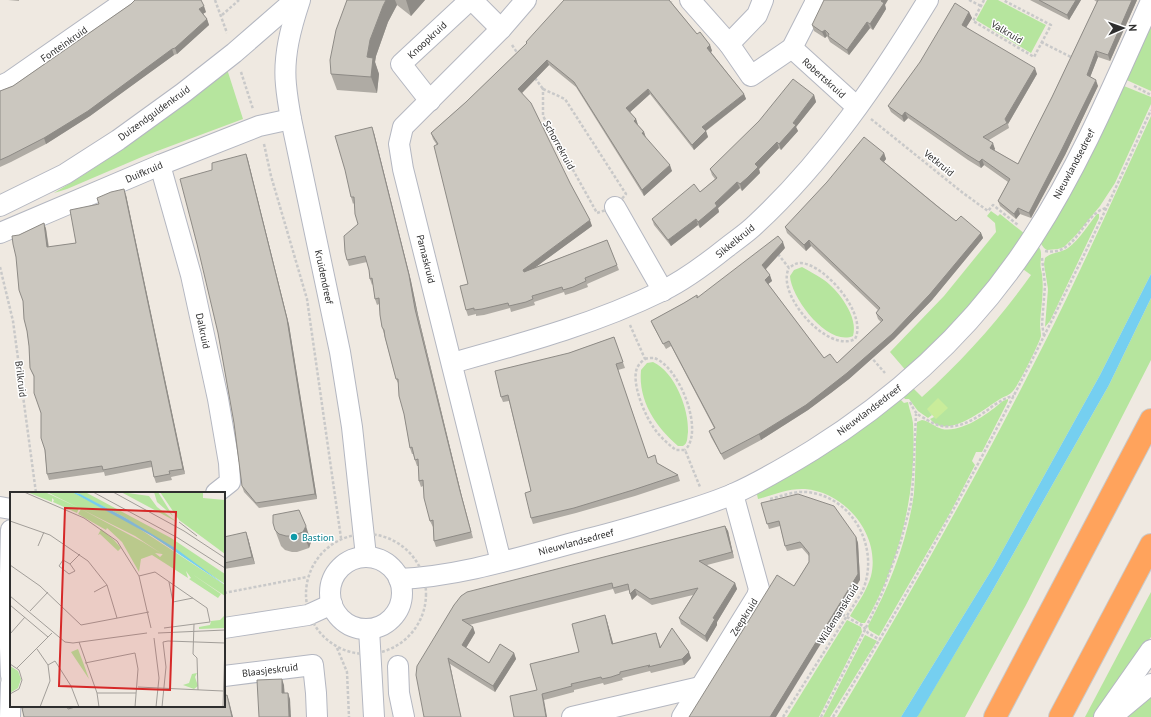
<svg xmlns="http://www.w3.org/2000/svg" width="1151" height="717" font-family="'PT Sans',sans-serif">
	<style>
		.grass { fill: #b6e59e }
		.pitch { fill: #c9ec9a }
		.water { fill: #75cff0 }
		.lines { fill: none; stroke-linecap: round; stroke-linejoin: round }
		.minor-casing { stroke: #b4b7c1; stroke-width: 22 }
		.highway-casing { stroke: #c9c9c9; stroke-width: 24 }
		.path { stroke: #c9c9c9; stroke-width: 2.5; stroke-dasharray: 3 2; stroke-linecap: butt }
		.minor { stroke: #fff; stroke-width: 20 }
		.highway { stroke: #ffa35c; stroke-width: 22 }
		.wall { fill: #afaba4 }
		.shaded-wall { fill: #8e8b86 }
		.building { fill: #cbc7bf; stroke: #8e8b86 }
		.culture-dot { fill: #0f9aa8; stroke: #fff; stroke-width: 1.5 }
		.labels { text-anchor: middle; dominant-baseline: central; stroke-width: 3; stroke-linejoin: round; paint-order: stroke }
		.street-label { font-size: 10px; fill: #2e2e2e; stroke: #fff }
		.culture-label { font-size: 10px; fill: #0d838f; stroke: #fff; text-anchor: start }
		.inset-road { fill: none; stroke: #a29e99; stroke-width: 1 }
		.view { fill: #d62828; fill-opacity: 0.15; stroke: #d62828; stroke-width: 2 }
		.inset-edge { fill: none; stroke: #2e2e2e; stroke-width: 2 }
	</style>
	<rect width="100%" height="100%" fill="#efe9e1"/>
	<g class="grass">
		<path d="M 987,0 L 998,0 L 1046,25 L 1031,53 L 976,20 Z"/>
		<path d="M 1151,12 L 1151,91 L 1122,78 Z"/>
		<path d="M 227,69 L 243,119 L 144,156 L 67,189 L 54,193 C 116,157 171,112 227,69 Z"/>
		<path d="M 1119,84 L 1151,97 L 1151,104 L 1115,183 L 1100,206 L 1076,235 L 1064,247 L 1058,249 L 1047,250 L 1044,248 L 1039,241 Z"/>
		<path d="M 1151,116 L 1151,274 L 1100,375 L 994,566 L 901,717 L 837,717 C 910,595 980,471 1044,344 C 1082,269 1116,192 1151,116 Z"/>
		<path d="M 991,211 L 998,216 L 1000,214 L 1025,234 L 997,275 L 908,373 L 890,352 L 944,296 L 996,232 L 995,223 L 987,216 Z"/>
		<path d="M 1097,214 L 1099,214 L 1099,218 L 1050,321 L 1045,327 L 1048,289 L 1044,264 L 1045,258 C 1051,252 1061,253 1068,248 C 1080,239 1088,225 1097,214 Z"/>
		<path d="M 1038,246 C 1044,252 1039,261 1041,269 C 1045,288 1041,305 1040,324 C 1040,328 1041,332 1041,336 C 1039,344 1019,384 1013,391 C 1010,395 1005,396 1000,399 C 985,408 947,441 930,419 L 934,417 L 936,419 L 927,409 L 932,415 L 928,418 L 918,411 L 909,399 L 905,399 L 902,395 L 912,387 L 922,397 C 963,360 999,320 1031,275 L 1020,267 Z"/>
		<path d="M 802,267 C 809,271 817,275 824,280 C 838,290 859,317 853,336 C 828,347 791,298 790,276 L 794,270 Z"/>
		<path d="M 1151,298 L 1151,360 L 1026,605 L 965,717 L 917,717 L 991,593 L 1109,385 Z"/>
		<path d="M 653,362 C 675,372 689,409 688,432 C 687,438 688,443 683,446 L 678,446 C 656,427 638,401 641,370 L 647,363 Z"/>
		<path d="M 898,397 L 904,403 L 908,402 C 909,409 912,415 913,423 C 917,492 900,563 865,623 L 861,623 L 850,616 C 858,603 867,590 871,576 C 881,535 845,492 805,489 C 789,488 773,495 758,499 L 756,490 Z"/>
		<path d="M 1008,399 L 1008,401 L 982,452 L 976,452 L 972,461 L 975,465 L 950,513 L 879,636 L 869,630 L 868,626 C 890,585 908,539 914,493 C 916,469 915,446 917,422 L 922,420 C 929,421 935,427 942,429 C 962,433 989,413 1003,401 Z"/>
		<path d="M 1151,592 L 1151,637 L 1095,717 L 1085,717 Z"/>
		<path d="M 847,620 L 861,627 L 862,632 L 819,717 L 787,717 Z"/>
		<path d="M 865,635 L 877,641 L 830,717 L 823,717 Z"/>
		<path d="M 1151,691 L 1151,717 L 1122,717 Z"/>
	</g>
	<path class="pitch" d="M 938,398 L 948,408 L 936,419 L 927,409 Z"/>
	<path class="water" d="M 1151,274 L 1151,298 L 1109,385 L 991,593 L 918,716 L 917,717 L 901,717 L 994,566 L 1100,375 Z"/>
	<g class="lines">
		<g class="minor-casing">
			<g id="minor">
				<path d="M 300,0 C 291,27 283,56 286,85 C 287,96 289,108 291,119 L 340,352 L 352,427 L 366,556"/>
				<path d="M 472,0 L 501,29"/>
				<path d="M 690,0 L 729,44"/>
				<path d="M 763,0 L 757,15 L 729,44 L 751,76 L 792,48 L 816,1 L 815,0"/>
				<path d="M 792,48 L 857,107"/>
				<path d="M 0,86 L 9,82 L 127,0"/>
				<path d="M 430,101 L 401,64 L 470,0"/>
				<path d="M 160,165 L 191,275 L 218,399 L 229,463 L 230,482 L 216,493"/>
				<path d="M 0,206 L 65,174 L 118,140 L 183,93 L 234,53 L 295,0"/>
				<path d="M 615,207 L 663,291"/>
				<path d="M 0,233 L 160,165 L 259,126 L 291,119"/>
				<path d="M 452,363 C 524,343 595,324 662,291 C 685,280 706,264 726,248 C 736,240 747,233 756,224 C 825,160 879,80 928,0"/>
				<path d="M 0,507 L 11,509"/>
				<path d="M 11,530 L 9,619 L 11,676"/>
				<circle cx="366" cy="593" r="36"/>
				<path d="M 501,562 L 403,169 L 399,144 L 403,127 L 501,29 L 526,0"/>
				<path d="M 399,579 C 464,576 526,555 588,539 C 620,531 653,521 685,511 C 701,506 717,501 733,494 C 760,482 787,466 813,450 C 901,395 977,324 1033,237 C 1081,163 1115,81 1151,1"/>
				<path d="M 224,628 L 308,615 L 332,604"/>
				<path d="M 369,629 L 374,717"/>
				<path d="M 398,666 L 399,693 L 404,717"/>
				<path d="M 224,676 L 313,665 L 316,693 L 317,717"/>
				<path d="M 1115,714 L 1151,684"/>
				<path d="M 10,717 L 11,683"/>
				<path d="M 572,717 L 700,687"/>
				<path d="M 682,717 L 757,596 L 759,589 L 733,494"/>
				<path d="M 1104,717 L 1151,650"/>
			</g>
		</g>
		<g class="highway-casing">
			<g id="highway">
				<path d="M 995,717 L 1151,420"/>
				<path d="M 1060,717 L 1151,545"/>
			</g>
		</g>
		<g class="path">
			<path d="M 215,0 L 227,33"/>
			<path d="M 969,0 L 981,6"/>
			<path d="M 984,0 L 973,21 L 1034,57 L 1051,25 L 1003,0"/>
			<path d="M 222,15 L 239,0"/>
			<path d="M 1041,42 L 1073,58"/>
			<path d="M 512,45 L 518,54"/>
			<path d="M 241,72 L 253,109"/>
			<path d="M 535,78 L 543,89"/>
			<path d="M 1134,86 L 1151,95"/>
			<path d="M 543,89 L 565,99 L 626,194 L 615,207 L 597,213 L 543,116 Z"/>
			<path d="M 871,119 L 963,193 L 988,211 L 993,205 L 1018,225"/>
			<path d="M 264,144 L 271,176 L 307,299 L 341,538"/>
			<path d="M 1045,251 C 1077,257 1082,214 1106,208"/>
			<path d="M 778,254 L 789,268 C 793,265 796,263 801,263 C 826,265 868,315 855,339 C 828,354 775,294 789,268"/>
			<path d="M 1042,258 L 1045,285 L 1042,324 L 1044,336"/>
			<path d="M 0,267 L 13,321 L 36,493"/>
			<path d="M 630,325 L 645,359 C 642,361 639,364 637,368 C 631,383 645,416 654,428 C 660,437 668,444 676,450 L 685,450 L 700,487"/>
			<path d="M 870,356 L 885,373"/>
			<path d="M 645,359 C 648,358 652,358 654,358 C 679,366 705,431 685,450"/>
			<path d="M 910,402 C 917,416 916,413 929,421 C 952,435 975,420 994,405 C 1001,401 1006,397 1014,396"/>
			<path d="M 770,499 C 782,496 794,491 806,492 C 854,496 881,550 862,592 L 783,717"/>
			<circle cx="366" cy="594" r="60"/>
			<path d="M 224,593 L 307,577"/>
			<path d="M 838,612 L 863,626 L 868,633 L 880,640"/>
			<path d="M 337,648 L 347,672 L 349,717"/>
			<path d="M 821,717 L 862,636 L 882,593 L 900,544 L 911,503 L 913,480 L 916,414"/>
			<path d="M 833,717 C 922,572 1003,422 1077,269 C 1103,217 1127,163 1151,110"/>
		</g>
		<use href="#minor" class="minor"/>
		<use href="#highway" class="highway"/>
	</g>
	<g class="wall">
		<path d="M 8,0 L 19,0 L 19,1 Z"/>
		<path d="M 347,0 L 425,0 L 411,16 L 397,5 L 388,22 L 376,56 L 375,62 L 379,74 L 377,93 L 337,90 L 331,74 Z"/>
		<path d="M 1030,0 L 1081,0 L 1069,20 Z"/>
		<path d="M 1094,0 L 1137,0 L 1110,61 L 1098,57 L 1090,77 L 1098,86 L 1065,155 L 1031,218 L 1020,214 L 1016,219 L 1000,206 L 998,201 L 1008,182 L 984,165 L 981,168 L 968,160 L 908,118 L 904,122 L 891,112 L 888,106 L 969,12 L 972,18 L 966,27 L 1037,74 L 1008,124 L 1009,128 L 989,140 L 995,149 L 994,150 L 1018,164 L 1052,97 L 1097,2 Z"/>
		<path d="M 673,1 L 671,2 L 697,34 L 710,45 L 712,51 L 711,52 L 744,94 L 746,99 L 706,131 L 708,137 L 694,150 L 650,94 L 630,112 L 636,119 L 638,125 L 644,132 L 646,138 L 672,171 L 644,196 L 576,87 L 549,65 L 522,93 L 592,226 L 534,268 L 607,240 L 619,270 L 587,284 L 588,287 L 575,292 L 565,295 L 564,292 L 534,302 L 535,305 L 528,307 L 511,312 L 510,308 L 484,315 L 476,316 L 476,314 L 468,316 L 466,310 L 468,284 L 437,145 L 433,139 L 431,133 L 466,102 L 527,43 L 526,42 Z"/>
		<path d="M 131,4 L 206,12 L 203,14 L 207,19 L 209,25 L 177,54 L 174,55 L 90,116 L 46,144 L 11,162 L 0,167 L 0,91 L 13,86 Z"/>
		<path d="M 885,5 L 886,9 L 873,30 L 870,28 L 849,55 L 830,42 L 827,36 L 825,38 L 814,31 L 812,25 Z"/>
		<path d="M 814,95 L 816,102 L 796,127 L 798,131 L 781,150 L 779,148 L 759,169 L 760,173 L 742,191 L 740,188 L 718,208 L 719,212 L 700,228 L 698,225 L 671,246 L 654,225 L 652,219 L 700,192 L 715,179 L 712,175 L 710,169 Z"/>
		<path d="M 374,133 L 411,281 L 418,315 L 462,497 L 473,538 L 436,547 L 434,541 L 433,527 L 430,521 L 423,486 L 421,487 L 419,481 L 419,466 L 417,466 L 413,454 L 412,454 L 410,448 L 399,385 L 396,379 L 384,334 L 382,327 L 379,304 L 377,305 L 375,299 L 373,284 L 372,285 L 370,279 L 369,270 L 367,262 L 349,266 L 347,260 L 358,224 L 354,203 L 353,204 L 351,197 Z"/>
		<path d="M 884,153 L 886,159 L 884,162 L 956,221 L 981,233 L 983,238 L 932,300 L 894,339 L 849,379 L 808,410 L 761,440 L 724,460 L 711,437 L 709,431 L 714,428 L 671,346 L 666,349 L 653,326 L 651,321 L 684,303 L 697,295 L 698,297 L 785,248 L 766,269 L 772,281 L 768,284 L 824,358 L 837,363 L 881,322 L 878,319 L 876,313 L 878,310 L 811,246 L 806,251 L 787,233 L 785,227 Z"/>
		<path d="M 246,154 L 248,160 L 289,325 L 317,499 L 259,508 L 244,492 L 242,486 L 234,423 L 218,333 L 212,170 Z"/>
		<path d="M 126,195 L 185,474 L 171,477 L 172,480 L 156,483 L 154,477 L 152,467 L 105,476 L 104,472 L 49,480 L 47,474 L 41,413 L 34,377 L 30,368 L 29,346 L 23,301 L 19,235 L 44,223 L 46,229 L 49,247 L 76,243 L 99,204 Z"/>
		<path d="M 614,337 L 625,368 L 618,370 L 648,458 L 678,475 L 680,481 L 635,496 L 576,513 L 533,524 L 531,518 L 531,491 L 509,401 L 503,402 L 501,397 L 569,353 Z"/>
		<path d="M 761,503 L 856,537 L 858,543 L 860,580 L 794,586 L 809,562 L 809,556 L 802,548 L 787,551 L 785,546 L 780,526 L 769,529 Z"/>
		<path d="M 299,510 L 311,542 L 309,548 L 297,552 L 292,552 L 285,550 L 281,546 L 275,530 Z"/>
		<path d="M 725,526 L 728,531 L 734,558 L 707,565 L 735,583 L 737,589 L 717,622 L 717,625 L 707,642 L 681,624 L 679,618 L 693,595 L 652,605 L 637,595 L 632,600 L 629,590 L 615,594 L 613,589 L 469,625 L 473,627 L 475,633 L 466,648 L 489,663 L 514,653 L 516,659 L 495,692 L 450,664 L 424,717 L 454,605 Z"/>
		<path d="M 224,537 L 248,538 L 255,564 L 224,569 Z"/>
		<path d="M 605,615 L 607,621 L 613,644 L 656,633 L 661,647 L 691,658 L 684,665 L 651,673 L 650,671 L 622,678 L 623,680 L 604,685 L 603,683 L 574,690 L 574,692 L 544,700 L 537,690 L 579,652 Z"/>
	</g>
	<g class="shaded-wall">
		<path d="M 386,0 L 395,0 L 397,5 L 388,22 L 376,56 L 375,62 L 379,74 L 377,93 L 371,77 L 367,57 L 370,40 L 383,6 Z"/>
		<path d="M 406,0 L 425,0 L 411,16 Z"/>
		<path d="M 882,0 L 888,0 L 885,5 L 886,9 L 873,30 L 870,24 Z"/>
		<path d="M 1076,0 L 1081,0 L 1069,20 L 1067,15 Z"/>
		<path d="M 1132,0 L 1137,0 L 1110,61 L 1108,55 Z"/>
		<path d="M 204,6 L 206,12 L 201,15 L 199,9 Z"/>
		<path d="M 969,12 L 972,18 L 964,31 L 962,25 Z"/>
		<path d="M 207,19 L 209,25 L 177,54 L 175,48 Z"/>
		<path d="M 867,22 L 870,28 L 849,55 L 847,50 Z"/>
		<path d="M 825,30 L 827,36 L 825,38 L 822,32 Z"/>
		<path d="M 710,45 L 712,51 L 709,53 L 707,48 Z"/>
		<path d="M 172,49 L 174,55 L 90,116 L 46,144 L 44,138 Z"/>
		<path d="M 1096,51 L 1098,57 L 1089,80 L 1087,75 Z"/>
		<path d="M 547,60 L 549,65 L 520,95 L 518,89 Z"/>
		<path d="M 1035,68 L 1037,74 L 1008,124 L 1005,119 Z"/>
		<path d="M 1096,80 L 1098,86 L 1065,155 L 1031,218 L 1029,213 Z"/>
		<path d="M 648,89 L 650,94 L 628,114 L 626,108 Z"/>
		<path d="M 744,94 L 746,99 L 704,132 L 702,127 Z"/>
		<path d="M 814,95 L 816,102 L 796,127 L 798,131 L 781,150 L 779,144 L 793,123 Z"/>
		<path d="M 905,112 L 908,118 L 904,122 L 902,116 Z"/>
		<path d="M 636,119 L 638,125 L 636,126 L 634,121 Z"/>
		<path d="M 372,127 L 374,133 L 411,281 L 418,315 L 462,497 L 473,538 L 460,491 Z"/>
		<path d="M 706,131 L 708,137 L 694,150 L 692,145 Z"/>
		<path d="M 644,132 L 646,138 L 644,139 L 642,133 Z"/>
		<path d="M 777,142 L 779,148 L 759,169 L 760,173 L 742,191 L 740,184 L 755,164 Z"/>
		<path d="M 993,143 L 995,149 L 992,154 L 990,148 Z"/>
		<path d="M 884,153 L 886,159 L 882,164 L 880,159 Z"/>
		<path d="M 246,154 L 248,160 L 289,325 L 317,499 L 315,494 Z"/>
		<path d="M 982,159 L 984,165 L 981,168 L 979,162 Z"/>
		<path d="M 670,165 L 672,171 L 644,196 L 642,190 Z"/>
		<path d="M 737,182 L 740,188 L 718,208 L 719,212 L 700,228 L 698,222 L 715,203 Z"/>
		<path d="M 124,189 L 126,195 L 185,474 L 183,469 Z"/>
		<path d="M 1018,208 L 1020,214 L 1016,219 L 1014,214 Z"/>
		<path d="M 696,219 L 698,225 L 671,246 L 668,240 Z"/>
		<path d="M 590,220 L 592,226 L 525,275 L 523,270 Z"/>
		<path d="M 44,223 L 46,229 L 49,253 L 47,247 Z"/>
		<path d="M 981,233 L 983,238 L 932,300 L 894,339 L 849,379 L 831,393 L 808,410 L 761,440 L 759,434 Z"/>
		<path d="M 809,240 L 811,246 L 806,251 L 804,245 Z"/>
		<path d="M 783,242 L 785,248 L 764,271 L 762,265 Z"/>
		<path d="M 770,275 L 772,281 L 767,285 L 765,280 Z"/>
		<path d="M 306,526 L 311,542 L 309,548 L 303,532 Z"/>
		<path d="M 725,526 L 728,531 L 734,558 L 732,552 Z"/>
		<path d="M 246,532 L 248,538 L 255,564 L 252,557 Z"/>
		<path d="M 856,537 L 858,543 L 860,580 L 776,717 L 770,717 Z"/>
		<path d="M 735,583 L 737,589 L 717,622 L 717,625 L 707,642 L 705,636 L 713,618 Z"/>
		<path d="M 635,589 L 637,595 L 632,600 L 630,594 Z"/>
		<path d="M 605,615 L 607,621 L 615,650 L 612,644 Z"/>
		<path d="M 473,627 L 475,633 L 464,651 L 462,645 Z"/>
		<path d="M 689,652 L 691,658 L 684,665 L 682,659 Z"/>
		<path d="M 514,653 L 516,659 L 495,692 L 493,686 Z"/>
		<path d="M 448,658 L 450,664 L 461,717 Z"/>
		<path d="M 282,679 L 284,685 L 285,699 L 282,693 Z"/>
		<path d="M 288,693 L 290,699 L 291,717 L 289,717 Z"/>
		<path d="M 542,694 L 544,700 L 547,717 L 546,717 Z"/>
		<path d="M 227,695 L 229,701 L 233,717 L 232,717 Z"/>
	</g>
	<g class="building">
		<path d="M 135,0 L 201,0 L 204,6 L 199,9 L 207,19 L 175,48 L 172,49 L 88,111 L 44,138 L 9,156 L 0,160 L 0,91 L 13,86 L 131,4 Z"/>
		<path d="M 347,0 L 386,0 L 383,6 L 370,40 L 367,57 L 373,58 L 371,77 L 331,74 L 330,60 L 336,30 Z"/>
		<path d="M 564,0 L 669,0 L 697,34 L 700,32 L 710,45 L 707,48 L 744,94 L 702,127 L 706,131 L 692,145 L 648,89 L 626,108 L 636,119 L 634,121 L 644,132 L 642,133 L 670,165 L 642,190 L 574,82 L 547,60 L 518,89 L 531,103 L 570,183 L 590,220 L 523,270 L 524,272 L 607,240 L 617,265 L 585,278 L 586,281 L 573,287 L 563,290 L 562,287 L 532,296 L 533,299 L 526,302 L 509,306 L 508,303 L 482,309 L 474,310 L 474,308 L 466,310 L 460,286 L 468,284 L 434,146 L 438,144 L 431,133 L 466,102 L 527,43 L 526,42 Z"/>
		<path d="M 824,0 L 882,0 L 881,1 L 884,3 L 870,24 L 867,22 L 847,50 L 828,36 L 829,34 L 825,30 L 822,32 L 812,25 Z"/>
		<path d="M 1039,0 L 1076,0 L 1067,15 Z"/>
		<path d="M 1098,0 L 1132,0 L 1108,55 L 1096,51 L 1087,75 L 1096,80 L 1062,149 L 1029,213 L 1018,208 L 1014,214 L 998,201 L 1010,179 L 982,159 L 979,162 L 966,154 L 905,112 L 902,116 L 888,106 L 920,62 L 955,3 L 969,12 L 962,25 L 1035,68 L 1005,119 L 1007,123 L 983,137 L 993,143 L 990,148 L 1018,164 L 1052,97 Z"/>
		<path d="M 793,79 L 814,95 L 793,123 L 796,125 L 779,144 L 777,142 L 755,164 L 758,167 L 747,178 L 740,184 L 737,182 L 715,203 L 717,206 L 698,222 L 696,219 L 668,240 L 652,219 L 694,184 L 700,192 L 717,178 L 710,169 L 759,121 Z"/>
		<path d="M 372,127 L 409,275 L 415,309 L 460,491 L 471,532 L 434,541 L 433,520 L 430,521 L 424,498 L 423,480 L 419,481 L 418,459 L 415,460 L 412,447 L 410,448 L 404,414 L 399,396 L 398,379 L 396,379 L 385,337 L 384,330 L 382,327 L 380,315 L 379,298 L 375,299 L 372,278 L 370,279 L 369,270 L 365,256 L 347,260 L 345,252 L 344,236 L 358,224 L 355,214 L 354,197 L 351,197 L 345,170 L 335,136 Z"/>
		<path d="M 864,137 L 884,153 L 880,159 L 937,206 L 956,221 L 961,216 L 981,233 L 930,294 L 892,334 L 847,373 L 806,405 L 759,434 L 721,454 L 709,431 L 715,428 L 669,341 L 663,344 L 651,321 L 684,303 L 697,295 L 697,298 L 778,236 L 783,242 L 762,265 L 770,275 L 765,280 L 824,358 L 830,354 L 837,363 L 883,320 L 876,313 L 880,308 L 809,240 L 804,245 L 785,227 L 827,182 Z"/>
		<path d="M 246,154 L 287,319 L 315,494 L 256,503 L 242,486 L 234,423 L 218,333 L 197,244 L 180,179 L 212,170 L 212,163 Z"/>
		<path d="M 124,189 L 183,469 L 169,471 L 170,474 L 154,477 L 151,461 L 103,470 L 102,466 L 47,474 L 45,450 L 41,438 L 41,413 L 34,393 L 34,376 L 30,368 L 29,346 L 27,331 L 24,319 L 23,301 L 19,290 L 16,257 L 13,244 L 12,236 L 19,235 L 44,223 L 47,247 L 76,243 L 70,210 L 99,204 L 97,198 L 111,192 Z"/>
		<path d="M 614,337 L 623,362 L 616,364 L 648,458 L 655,455 L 657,463 L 678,475 L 633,490 L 574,508 L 531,518 L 525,493 L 531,491 L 508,395 L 501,397 L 495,371 L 569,353 Z"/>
		<path d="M 798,494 L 834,506 L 856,537 L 858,574 L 770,717 L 689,717 L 777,575 L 794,586 L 809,562 L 809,553 L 800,542 L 785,546 L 779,521 L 767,524 L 761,503 Z"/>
		<path d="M 299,510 L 306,526 L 303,532 L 292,536 L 286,536 L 279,534 L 275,530 L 273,523 L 273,515 Z"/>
		<path d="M 725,526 L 732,552 L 699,561 L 735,583 L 713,618 L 715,619 L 705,636 L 679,618 L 698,588 L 650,599 L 635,589 L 630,594 L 628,584 L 613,588 L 612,583 L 462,620 L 473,627 L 462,645 L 489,663 L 500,644 L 514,653 L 493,686 L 448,658 L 461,717 L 424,717 L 416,675 L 417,666 L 454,605 L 461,596 L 467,592 Z"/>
		<path d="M 246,532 L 252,557 L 224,563 L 224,537 Z"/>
		<path d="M 605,615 L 612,644 L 656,633 L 660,648 L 672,628 L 689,652 L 682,659 L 648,667 L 650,665 L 620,672 L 620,674 L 611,677 L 602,679 L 601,677 L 571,684 L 572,686 L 542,694 L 546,717 L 514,717 L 510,696 L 537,690 L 530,664 L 579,652 L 572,624 Z"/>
		<path d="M 282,679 L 282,693 L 288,693 L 289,717 L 259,717 L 257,680 Z"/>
		<path d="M 227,695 L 232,717 L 24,717 L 22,708 L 30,706 L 67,706 L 68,709 L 79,706 L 121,706 L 122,707 L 128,706 L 224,706 L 224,696 Z"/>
	</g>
	<circle class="culture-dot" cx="294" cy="537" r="4"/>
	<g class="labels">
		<g class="street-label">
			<text transform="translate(1007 32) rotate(31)">Valkruid</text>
			<text transform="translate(427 40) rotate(-43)">Knoopkruid</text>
			<text transform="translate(64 44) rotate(-35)">Fonteinkruid</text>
			<text transform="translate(824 78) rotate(42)">Robertskruid</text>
			<text transform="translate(154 113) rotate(-36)">Duizendguldenkruid</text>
			<text transform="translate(559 145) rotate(61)">Schorrekruid</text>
			<text transform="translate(939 163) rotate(39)">Vetkruid</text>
			<text transform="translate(1074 164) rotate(-62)">Nieuwlandsedreef</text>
			<text transform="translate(144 172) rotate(-23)">Duifkruid</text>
			<text transform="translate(735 241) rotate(-39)">Sikkelkruid</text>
			<text transform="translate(426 259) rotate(76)">Parnaskruid</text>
			<text transform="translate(324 277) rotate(78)">Kruidendreef</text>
			<text transform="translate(203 331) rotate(78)">Dalkruid</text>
			<text transform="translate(21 379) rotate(83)">Brilkruid</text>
			<text transform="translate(869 410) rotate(-37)">Nieuwlandsedreef</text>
			<text transform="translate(576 542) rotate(-15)">Nieuwlandsedreef</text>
			<text transform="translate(838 614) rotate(-58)">Wildemanskruid</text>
			<text transform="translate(744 617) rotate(-58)">Zeepkruid</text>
			<text transform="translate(270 670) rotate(-7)">Blaasjeskruid</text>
		</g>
		<g class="culture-label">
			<text x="302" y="537">Bastion</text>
		</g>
	</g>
	<g transform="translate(10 492)">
		<rect width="215" height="215" fill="#efe9e1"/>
		<path d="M 17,0 L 35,0 L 69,16 L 67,21 L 43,10 L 44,8 L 42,6 L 42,10 ZM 37,0 L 62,0 L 113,26 L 215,93 L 215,104 L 125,44 ZM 65,0 L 77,1 L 161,46 L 215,82 L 215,92 L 114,25 ZM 111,0 L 139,4 L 147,15 L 167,30 ZM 144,0 L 148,0 L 163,24 L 147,10 ZM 150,0 L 193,0 L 193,6 L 215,8 L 215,62 L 169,28 ZM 71,17 L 133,50 L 152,62 L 145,61 L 150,65 L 153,62 L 211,102 L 208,106 L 179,87 L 181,86 L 176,79 L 178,86 L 142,63 L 131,67 L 129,80 L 112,50 L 97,36 L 96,38 L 68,22 ZM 91,37 L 104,48 L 111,56 L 108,59 L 90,42 L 88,43 ZM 215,123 L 215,136 L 189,137 L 189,135 L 200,133 L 201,129 L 210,128 ZM 68,157 L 74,173 L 79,187 L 61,160 ZM 0,174 L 8,179 L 11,187 L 8,196 L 0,201 ZM 187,181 L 185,185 L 188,194 L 184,197 L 173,193 L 179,191 L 182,182 Z" fill="#b6e59e"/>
		<path d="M 62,0 L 70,2 L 114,25 L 165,56 L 215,93 L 142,44 Z" fill="#75cff0"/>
		<path class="inset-road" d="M 14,0 L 74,26 L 107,49 L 129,84 L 141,136M 83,0 L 168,46 L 215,76M 103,0 L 174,39 L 215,66M 0,29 L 40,43 L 78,69 L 97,93 L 107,126M 169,30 L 187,44M 28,54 L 34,40M 53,68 L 60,72 L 65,79 L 59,82 L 49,74 ZM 60,72 L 70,62M 0,73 L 30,94 L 71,133 L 139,120M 129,84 L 145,80 L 197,116 L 200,130 L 154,136M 159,90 L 163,110 L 183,106M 84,100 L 97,93M 0,104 L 55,150 L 63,151 L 137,141M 0,113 L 38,145M 20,119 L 38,100M 184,132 L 183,162 L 187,166 L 188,198M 148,141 L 215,138M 0,142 L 15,125M 144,146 L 149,186 L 146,215M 69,150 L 87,201 L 89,215M 27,157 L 38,173 L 40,189 L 30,215M 75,171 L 125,161 L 128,177 L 125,215M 0,172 L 9,178 L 12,188 L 9,197 L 0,202M 38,173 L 45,169 L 47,172 L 61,194 L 69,215M 7,176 L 42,141M 128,195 L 213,199M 87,201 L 126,201M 152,215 L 156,175 L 153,150 L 158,149 L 215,151 L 213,215"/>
		<path class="view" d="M 55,16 L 166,20 L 160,198 L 49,194 Z"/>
		<rect width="215" height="215" class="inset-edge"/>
	</g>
	<g transform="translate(1123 28) rotate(88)" stroke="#ffffff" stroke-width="3" paint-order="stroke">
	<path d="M0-3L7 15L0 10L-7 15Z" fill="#2e2e2e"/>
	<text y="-6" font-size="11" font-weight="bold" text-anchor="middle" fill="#2e2e2e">N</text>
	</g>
</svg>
